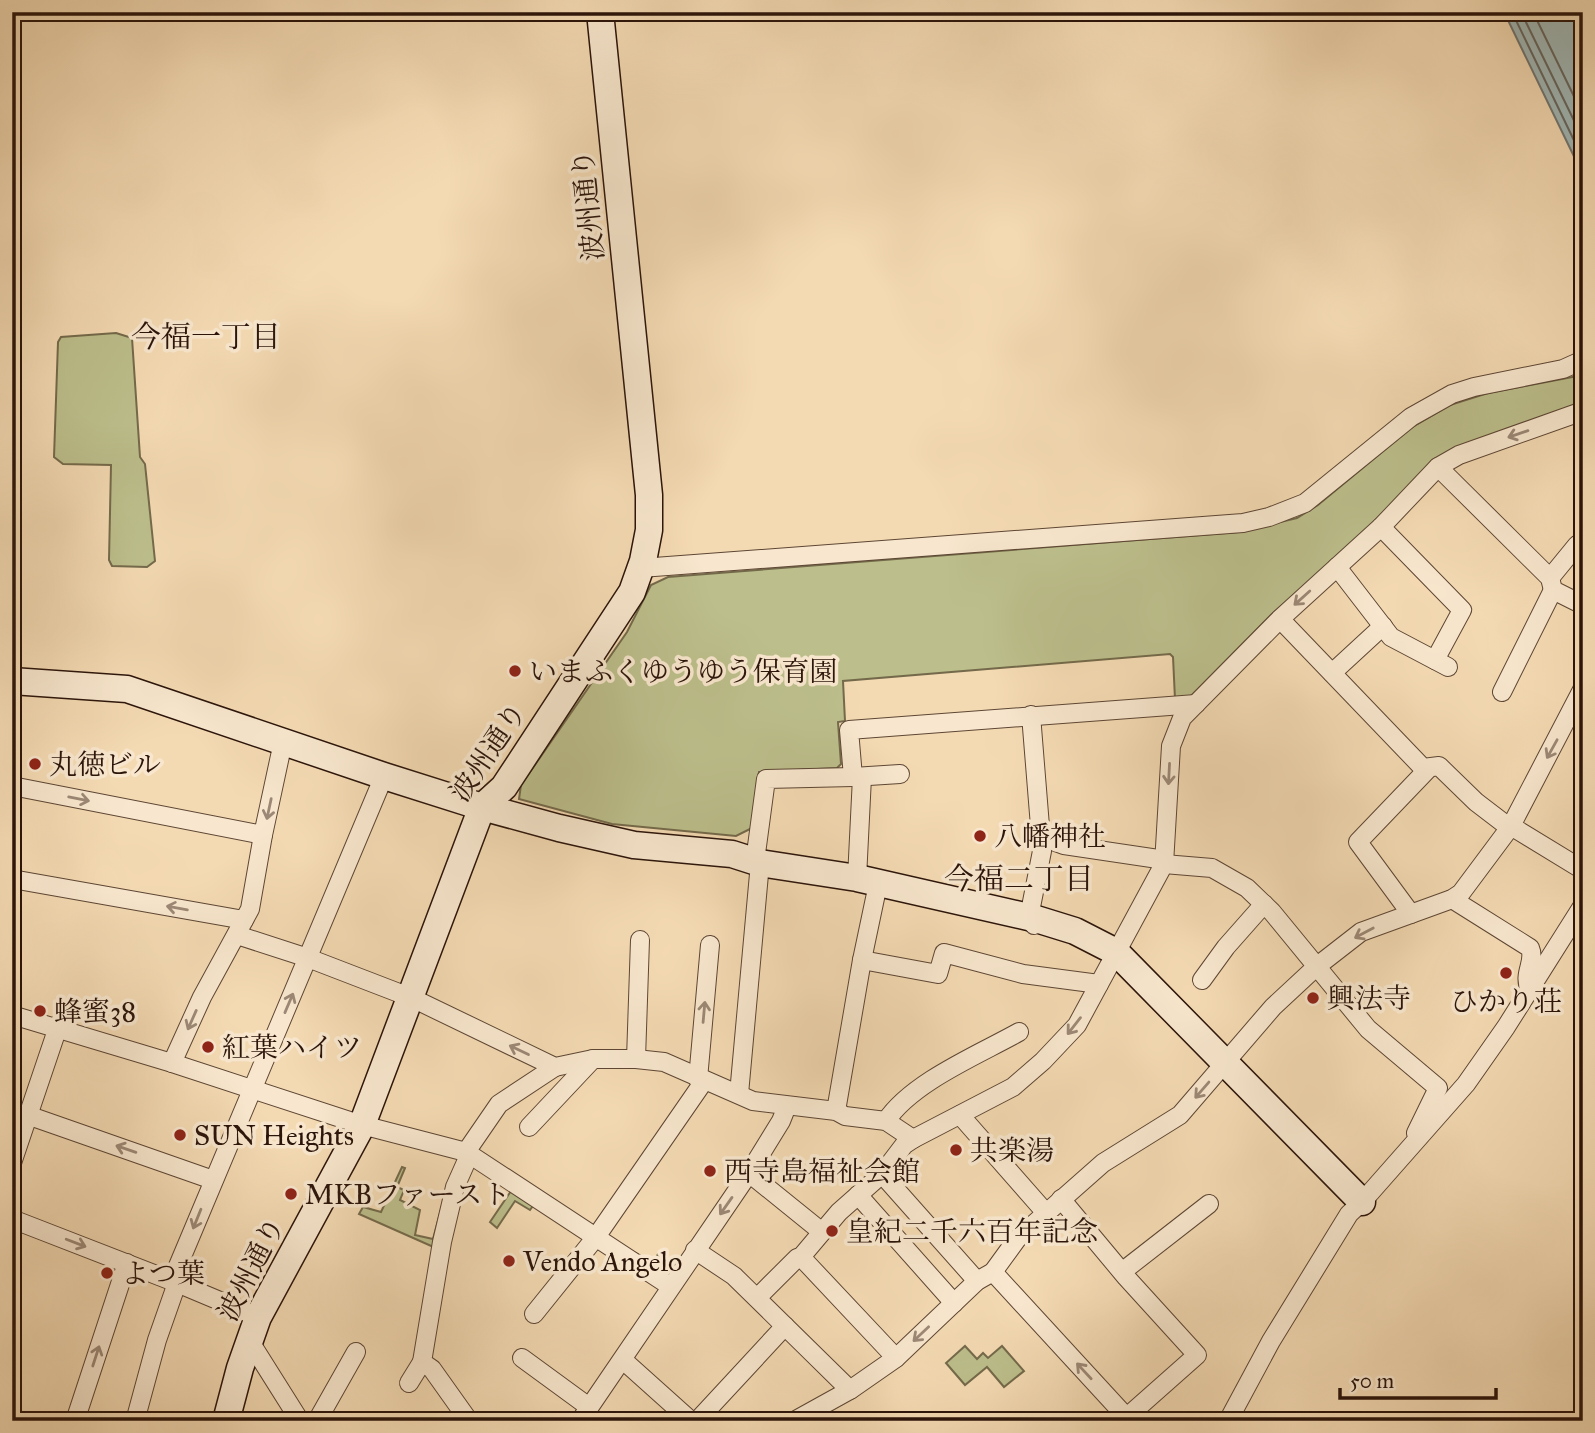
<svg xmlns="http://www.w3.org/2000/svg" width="1595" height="1433" font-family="'IM FELL Great Primer','Noto Serif JP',serif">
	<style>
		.green { fill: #bcbf8c; stroke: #746a4b; stroke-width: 2 }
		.water { fill: #a0b8b7; stroke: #717672; stroke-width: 2 }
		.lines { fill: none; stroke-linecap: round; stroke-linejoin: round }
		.shore { stroke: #666660; stroke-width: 2 }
		.street-casing { stroke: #5d4634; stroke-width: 20 }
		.secondary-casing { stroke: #2b140a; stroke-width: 29 }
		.street { stroke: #f8e7ce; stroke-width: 18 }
		.secondary { stroke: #f8e7ce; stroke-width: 26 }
		.oneway { stroke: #9c8876 }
		.poi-dot { fill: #8f2418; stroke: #f8e7ce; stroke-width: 2.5 }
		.labels { text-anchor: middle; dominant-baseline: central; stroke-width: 7; stroke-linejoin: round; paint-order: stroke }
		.street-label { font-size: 28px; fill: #2b140a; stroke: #f8e7ce }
		.poi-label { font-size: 28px; fill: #2b140a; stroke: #f8e7ce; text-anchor: start }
		.neighbourhood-label { font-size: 30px; fill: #2b140a; stroke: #f8e7ce }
	</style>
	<rect width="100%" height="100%" fill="#f4dab3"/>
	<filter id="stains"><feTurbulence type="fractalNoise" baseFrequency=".00286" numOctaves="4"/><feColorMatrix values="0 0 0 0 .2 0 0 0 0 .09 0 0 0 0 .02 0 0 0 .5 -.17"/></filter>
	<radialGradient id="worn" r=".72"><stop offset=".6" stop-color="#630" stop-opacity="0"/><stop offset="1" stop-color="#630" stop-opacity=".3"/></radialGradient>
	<g class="green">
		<path d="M 116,333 L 132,338 L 140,457 L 145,464 L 155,561 L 147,567 L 112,566 L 109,560 L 111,465 L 63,464 L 54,457 L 58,342 L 61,337 Z"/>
		<path d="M 1583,375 L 1583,402 L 1479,440 L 1381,520 L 1273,613 L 1188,699 L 1175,699 L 1173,657 L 1170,654 L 843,681 L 845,721 L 838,722 L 841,764 L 837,768 L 759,772 L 752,828 L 736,836 L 612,824 L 519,799 L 521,785 L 627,632 L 651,585 L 668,577 L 1239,532 L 1297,518 L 1318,505 L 1411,428 L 1450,405 L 1488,393 Z"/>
		<path d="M 402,1167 L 405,1168 L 397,1187 L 404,1190 L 400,1200 L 420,1210 L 415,1235 L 433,1239 L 447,1187 L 438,1249 L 359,1214 L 363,1207 L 381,1212 Z"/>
		<path d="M 513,1188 L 535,1203 L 530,1210 L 515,1201 L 497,1228 L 490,1222 Z"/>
		<path d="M 636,1253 L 653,1263 L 658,1254 L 667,1258 L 664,1264 L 670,1269 L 667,1275 L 635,1255 Z"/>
		<path d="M 965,1346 L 977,1359 L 983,1353 L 988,1358 L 1002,1346 L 1024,1371 L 1004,1387 L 987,1367 L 965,1385 L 946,1363 Z"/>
	</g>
	<path class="water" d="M 1504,12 L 1583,12 L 1583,175 Z"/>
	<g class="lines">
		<g class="shore">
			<path d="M 1512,12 L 1583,159"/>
			<path d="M 1521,12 L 1583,139"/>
			<path d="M 1533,12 L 1583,115"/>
		</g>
		<g class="street-casing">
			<g id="street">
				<path d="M 1438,467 L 1550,578 L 1553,590 L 1583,605"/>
				<path d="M 1381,527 L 1462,610 L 1435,660"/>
				<path d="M 1337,567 L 1391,637 L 1448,667"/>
				<path d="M 641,568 L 1243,523 L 1269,517 L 1305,503 L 1411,417 L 1452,394 L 1474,387 L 1563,369 L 1583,360"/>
				<path d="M 1550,578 L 1577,545"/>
				<path d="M 1280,619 L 1423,768 L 1439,766 L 1476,802 L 1510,828"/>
				<path d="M 1332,673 L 1383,626"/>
				<path d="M 1502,692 L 1553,590"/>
				<path d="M 1031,715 L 1042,851 L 1031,907 L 1034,925"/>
				<path d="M 853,777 L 900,774"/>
				<path d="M 12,786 L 263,835"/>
				<path d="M 1511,826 L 1583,870"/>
				<path d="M 1042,837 L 1064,845 L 1165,860"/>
				<path d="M 755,861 L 766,779 L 853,777 L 849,730 L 1196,704"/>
				<path d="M 1164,864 L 1212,868 L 1247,888 L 1272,912 L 1368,1029 L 1438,1088 L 1416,1133"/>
				<path d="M 857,878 L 862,777"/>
				<path d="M 12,879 L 244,920"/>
				<path d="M 1452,899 L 1530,948 C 1536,962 1522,973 1530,990"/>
				<path d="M 1411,914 L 1358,842 L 1428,769"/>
				<path d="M 237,935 L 308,958 L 412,998 L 555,1067 L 593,1059 L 636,1059 L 664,1062 L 753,1101 L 836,1111 L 845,1116 L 886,1121 L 913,1139 L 904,1145 L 882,1174 L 977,1281"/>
				<path d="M 862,960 L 938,974 L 944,953 L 1023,974 L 1099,984"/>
				<path d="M 1202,980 L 1226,947 L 1264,904"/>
				<path d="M 12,1015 L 172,1063 L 362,1125 L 466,1152 L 670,1286"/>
				<path d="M 636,1059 L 640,940"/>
				<path d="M 172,1063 L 202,997 L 250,909 L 263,835 L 283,742"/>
				<path d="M 698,1079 L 710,945"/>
				<path d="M 739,1094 L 760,863"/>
				<path d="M 836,1111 L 862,960 L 878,884"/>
				<path d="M 960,1115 L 1046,1213"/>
				<path d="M 30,1116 L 213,1180"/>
				<path d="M 886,1121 C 912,1082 978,1055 1019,1032"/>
				<path d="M 529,1127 L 593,1059"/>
				<path d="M 913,1139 L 1013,1087 L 1043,1061 L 1077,1025 L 1164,864 L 1171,746 L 1182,718 L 1280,619 L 1381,527 L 1438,467 L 1459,455 L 1583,411"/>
				<path d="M 12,1163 L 57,1030"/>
				<path d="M 749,1173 L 822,1232"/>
				<path d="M 882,1174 L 839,1212 L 801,1257 L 896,1358"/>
				<path d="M 858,1195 L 954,1303"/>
				<path d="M 1061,1199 L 1126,1277 L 1197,1355 L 1127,1417"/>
				<path d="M 12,1219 L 177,1283 L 258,1317"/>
				<path d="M 695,1250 L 734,1276 L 850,1390"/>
				<path d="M 1123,1271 L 1209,1204"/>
				<path d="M 993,1272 L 1130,1421"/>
				<path d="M 757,1298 L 797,1258 L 801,1257"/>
				<path d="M 534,1314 L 596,1237 L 704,1081"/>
				<path d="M 249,1340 L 300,1421"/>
				<path d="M 522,1358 L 589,1407"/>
				<path d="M 623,1360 L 691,1421"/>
				<path d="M 409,1383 L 422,1362"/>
				<path d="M 75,1421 L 127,1263"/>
				<path d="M 135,1421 L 157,1340 L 177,1283 L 178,1266 L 384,776"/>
				<path d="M 317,1421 L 356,1352"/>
				<path d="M 469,1421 L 432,1369 L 422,1362 L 442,1242 L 455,1187 L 467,1160 L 466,1152 L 499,1104 L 555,1067"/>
				<path d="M 580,1421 L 749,1173 L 781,1121 L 787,1106"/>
				<path d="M 697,1421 L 785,1326"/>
				<path d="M 794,1421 L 850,1390 L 896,1358 L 977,1281 L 993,1272 L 1017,1239 L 1103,1163 L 1180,1115 L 1273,1007 L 1316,967 L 1361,932 L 1452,899 L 1461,893 L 1511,826 L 1583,688"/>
				<path d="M 1228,1421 L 1271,1341 L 1349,1214 L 1362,1202 L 1466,1084 L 1506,1027 L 1583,905"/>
			</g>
		</g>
		<g class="secondary-casing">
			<g id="secondary">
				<path d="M 12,681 L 127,689 L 384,776 L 482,807 L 559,828 L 634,845 L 732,854 L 760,863 L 857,878 L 1033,918 L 1075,931 L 1116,952 L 1362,1202"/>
				<path d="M 226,1421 L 240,1368 L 258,1317 L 362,1125 L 482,807 L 504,787 L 632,592 L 643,561 L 649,530 L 649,495 L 600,12"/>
			</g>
		</g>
		<use href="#street" class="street"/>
		<use href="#secondary" class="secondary"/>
	</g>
	<defs><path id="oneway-shaft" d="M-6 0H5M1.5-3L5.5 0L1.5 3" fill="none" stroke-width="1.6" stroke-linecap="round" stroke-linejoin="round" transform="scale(1.75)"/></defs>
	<g class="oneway">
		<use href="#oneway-shaft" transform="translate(1518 434) rotate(161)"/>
		<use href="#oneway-shaft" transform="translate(1302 598) rotate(138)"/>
		<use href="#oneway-shaft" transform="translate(1552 749) rotate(119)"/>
		<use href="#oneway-shaft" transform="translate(1169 774) rotate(93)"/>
		<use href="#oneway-shaft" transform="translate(79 799) rotate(11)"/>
		<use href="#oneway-shaft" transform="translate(269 809) rotate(102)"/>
		<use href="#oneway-shaft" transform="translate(177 908) rotate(-170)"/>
		<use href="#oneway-shaft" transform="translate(1364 933) rotate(152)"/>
		<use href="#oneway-shaft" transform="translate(289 1003) rotate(-67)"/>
		<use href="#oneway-shaft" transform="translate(704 1012) rotate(-85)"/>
		<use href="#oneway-shaft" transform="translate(192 1020) rotate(114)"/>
		<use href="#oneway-shaft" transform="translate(1074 1026) rotate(128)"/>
		<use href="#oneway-shaft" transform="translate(519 1050) rotate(-154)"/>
		<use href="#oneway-shaft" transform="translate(1202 1090) rotate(131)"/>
		<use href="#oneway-shaft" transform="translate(126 1149) rotate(-161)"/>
		<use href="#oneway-shaft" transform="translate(726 1206) rotate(125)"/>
		<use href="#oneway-shaft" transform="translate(197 1219) rotate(112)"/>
		<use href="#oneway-shaft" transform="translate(76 1243) rotate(21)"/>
		<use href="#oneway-shaft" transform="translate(921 1334) rotate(137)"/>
		<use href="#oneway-shaft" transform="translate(96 1356) rotate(-72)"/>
		<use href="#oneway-shaft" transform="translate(1084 1371) rotate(-133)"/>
	</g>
	<g class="poi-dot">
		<circle cx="515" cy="671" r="7"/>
		<circle cx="35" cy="764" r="7"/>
		<circle cx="980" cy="836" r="7"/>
		<circle cx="1506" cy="973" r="7"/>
		<circle cx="1313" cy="998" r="7"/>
		<circle cx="40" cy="1011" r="7"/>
		<circle cx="208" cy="1047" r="7"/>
		<circle cx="180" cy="1135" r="7"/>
		<circle cx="956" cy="1150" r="7"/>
		<circle cx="710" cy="1171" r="7"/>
		<circle cx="291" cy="1194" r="7"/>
		<circle cx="832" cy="1231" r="7"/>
		<circle cx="509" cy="1261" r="7"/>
		<circle cx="107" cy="1273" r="7"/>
	</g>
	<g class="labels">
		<g class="street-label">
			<text transform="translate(588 205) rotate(-96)">波州通り</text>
			<text transform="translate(488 752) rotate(-56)">波州通り</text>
			<text transform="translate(251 1269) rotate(-63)">波州通り</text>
		</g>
		<g class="poi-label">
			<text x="529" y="671">いまふくゆうゆう保育園</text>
			<text x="49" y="764">丸徳ビル</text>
			<text x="994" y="836">八幡神社</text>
			<text x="1327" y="998">興法寺</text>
			<text x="1506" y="1001" text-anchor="middle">ひかり荘</text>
			<text x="54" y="1011">蜂蜜38</text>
			<text x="222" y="1047">紅葉ハイツ</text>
			<text x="194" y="1135">SUN Heights</text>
			<text x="970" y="1150">共楽湯</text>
			<text x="724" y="1171">西寺島福祉会館</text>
			<text x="305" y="1194">MKBファースト</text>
			<text x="846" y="1231">皇紀二千六百年記念</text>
			<text x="523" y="1261">Vendo Angelo</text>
			<text x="121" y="1273">よつ葉</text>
		</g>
		<g class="neighbourhood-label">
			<text x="206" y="337">今福一丁目</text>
			<text x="1019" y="879">今福二丁目</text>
		</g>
	</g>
	<rect width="1595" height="1433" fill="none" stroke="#f4dab3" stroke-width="42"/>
	<rect x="14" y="14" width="1567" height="1405" fill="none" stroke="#2b140a" stroke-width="3.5"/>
	<rect x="21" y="21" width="1553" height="1391" fill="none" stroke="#2b140a" stroke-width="2"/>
	<path d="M1340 1388v10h156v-10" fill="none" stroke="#2b140a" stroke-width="3.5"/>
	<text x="1350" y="1388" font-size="21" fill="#2b140a" stroke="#f8e7ce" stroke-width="5" paint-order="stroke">50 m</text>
	<rect width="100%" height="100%" filter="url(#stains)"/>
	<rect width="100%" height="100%" fill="url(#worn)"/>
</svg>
